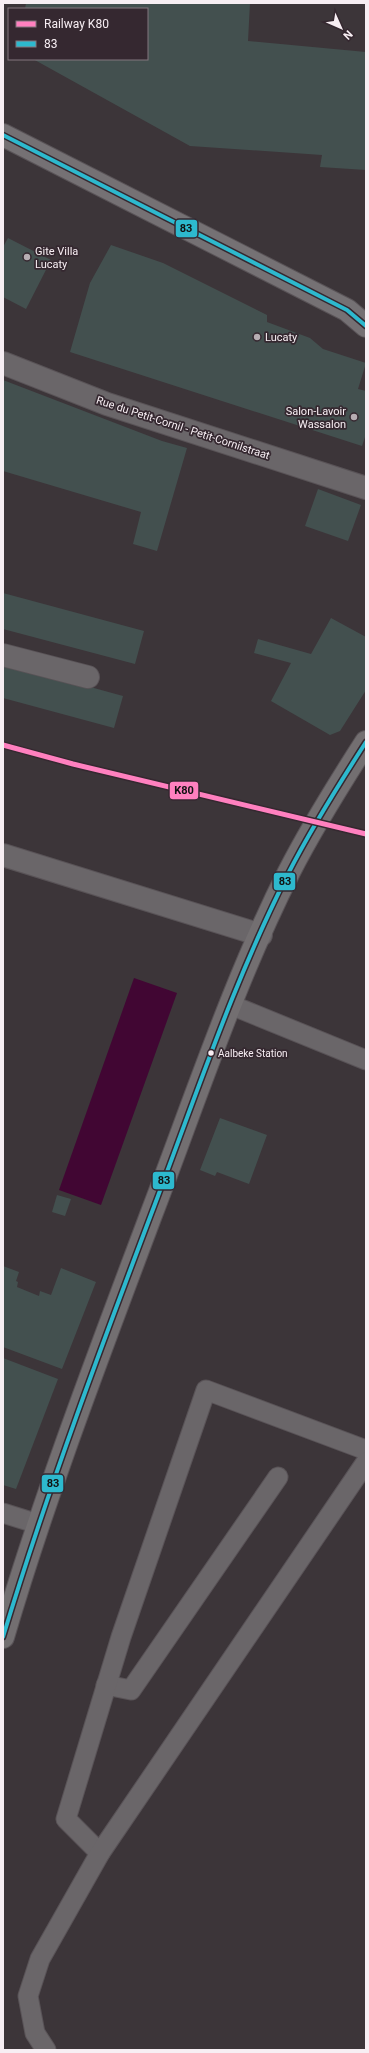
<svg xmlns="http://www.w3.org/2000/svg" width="369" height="2053" font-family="Roboto,sans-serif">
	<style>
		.water { fill: #410633 }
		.building { fill: #43504f }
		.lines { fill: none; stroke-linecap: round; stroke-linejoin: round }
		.lane-casing { stroke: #595357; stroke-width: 21 }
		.street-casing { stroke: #595357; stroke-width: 24 }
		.secondary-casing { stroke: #595357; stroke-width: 24 }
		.primary-casing { stroke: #595357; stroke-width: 24 }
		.lane { stroke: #6a6669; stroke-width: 19 }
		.street { stroke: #6a6669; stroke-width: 22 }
		.secondary { stroke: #757174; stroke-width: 22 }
		.primary { stroke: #736f71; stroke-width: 22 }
		.bus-1-casing { stroke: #352830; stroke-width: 7 }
		.bus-1 { stroke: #2db9ce; stroke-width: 4 }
		.rail-1-casing { stroke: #352830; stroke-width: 8 }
		.rail-1 { stroke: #ff80bf; stroke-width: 5 }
		.poi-dot { fill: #b6adb2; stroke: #352830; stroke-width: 1.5 }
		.bus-dot { fill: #f7eef3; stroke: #352830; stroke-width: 1.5 }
		.labels { text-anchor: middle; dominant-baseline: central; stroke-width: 3.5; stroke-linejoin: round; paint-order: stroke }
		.bus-label { font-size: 10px; fill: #f7eef3; stroke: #352830; text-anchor: start }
		.poi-label { font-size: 11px; fill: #f7eef3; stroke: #352830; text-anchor: start }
		.street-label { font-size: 11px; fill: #f7eef3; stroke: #352830 }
		.line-badge { stroke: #352830; stroke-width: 1.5 }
		.pale-badge-label { font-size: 11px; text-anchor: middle; font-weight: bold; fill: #111 }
	</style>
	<rect width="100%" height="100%" fill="#3c3539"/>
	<path class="water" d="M 134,978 L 177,993 L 101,1205 L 59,1190 Z"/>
	<g class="building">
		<path d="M 26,3 L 250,3 L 248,41 L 366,52 L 366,170 L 320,167 L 322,155 L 190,146 L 33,59 L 147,59 L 147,9 L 25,9 Z"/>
		<path d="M 8,238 L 51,260 L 26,309 L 3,297 L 3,247 Z"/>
		<path d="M 111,245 L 163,263 L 267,315 L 267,322 L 310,338 L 323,349 L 366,363 L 358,389 L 366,391 L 366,434 L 362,446 L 70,352 L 90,283 Z"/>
		<path d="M 3,380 L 162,441 L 187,448 L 157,551 L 133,544 L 141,512 L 3,471 Z"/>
		<path d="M 318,489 L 361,505 L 348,541 L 305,526 Z"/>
		<path d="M 3,593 L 144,631 L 135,664 L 3,629 Z"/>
		<path d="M 331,618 L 366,637 L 366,690 L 340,731 L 330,735 L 271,701 L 291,663 L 254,653 L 258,639 L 311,654 Z"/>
		<path d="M 3,663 L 123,696 L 114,728 L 3,698 Z"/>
		<path d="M 220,1118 L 267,1135 L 249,1184 L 217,1172 L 215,1176 L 200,1170 Z"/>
		<path d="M 57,1195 L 71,1199 L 65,1216 L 52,1212 Z"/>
		<path d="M 3,1266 L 19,1272 L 16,1281 L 18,1282 L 17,1287 L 39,1296 L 40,1291 L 51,1295 L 61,1268 L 96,1282 L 62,1369 L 3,1347 Z"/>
		<path d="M 3,1358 L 58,1379 L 16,1489 L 3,1485 Z"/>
	</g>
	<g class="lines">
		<g class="lane-casing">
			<g id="lane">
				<path d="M 231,1005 L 366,1060"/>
				<path d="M 3,1513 L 38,1524"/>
				<path d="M 106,1685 L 131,1690 L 278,1477"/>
				<path d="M 100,1853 L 66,1819 L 121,1637 L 206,1390 L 366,1450"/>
				<path d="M 46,2050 L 35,2033 L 28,1996 L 40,1959 L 100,1853 L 366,1462"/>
			</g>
		</g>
		<g class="street-casing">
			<g id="street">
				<path d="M 3,363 L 107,404 L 366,488"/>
				<path d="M 3,655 L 88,677"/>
				<path d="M 3,855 L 261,935"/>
			</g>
		</g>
		<g class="secondary-casing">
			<path id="secondary" d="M 3,135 L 347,310 L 366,326"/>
		</g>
		<g class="primary-casing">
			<path id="primary" d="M 3,1637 C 45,1494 99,1354 151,1215 C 195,1100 234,981 289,872 C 312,827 339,784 366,742"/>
		</g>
		<use href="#lane" class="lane"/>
		<use href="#street" class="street"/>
		<use href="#secondary" class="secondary"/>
		<use href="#primary" class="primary"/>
		<g class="bus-1-casing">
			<g id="bus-1">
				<path d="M 3,135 L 347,310 L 366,326"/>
				<path d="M 3,1637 C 48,1488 103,1342 158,1196 C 199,1087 236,976 289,872 C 312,827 339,784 366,742"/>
			</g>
		</g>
		<use href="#bus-1" class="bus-1"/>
		<g class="rail-1-casing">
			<path id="rail-1" d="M 3,745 L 73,764 L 366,834"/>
		</g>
		<use href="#rail-1" class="rail-1"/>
	</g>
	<g class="poi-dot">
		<circle cx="27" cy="257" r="4"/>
		<circle cx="257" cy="337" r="4"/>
		<circle cx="354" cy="417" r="4"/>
	</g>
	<circle class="bus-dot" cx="211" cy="1053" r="3.5"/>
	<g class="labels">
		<g class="bus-label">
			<text x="218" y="1053">Aalbeke Station</text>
		</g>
		<g class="poi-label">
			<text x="35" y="251">Gite Villa<tspan x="35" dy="13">Lucaty</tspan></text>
			<text x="265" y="337">Lucaty</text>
			<text x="346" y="411" text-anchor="end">Salon-Lavoir<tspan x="346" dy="13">Wassalon</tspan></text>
		</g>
		<g class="street-label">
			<text transform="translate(183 428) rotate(18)">Rue du Petit-Cornil - Petit-Cornilstraat</text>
		</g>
	</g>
	<g class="line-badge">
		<rect x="175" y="219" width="23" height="19" rx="4" fill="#2db9ce"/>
		<rect x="169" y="781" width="30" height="19" rx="4" fill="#ff80bf"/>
		<rect x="273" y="872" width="23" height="19" rx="4" fill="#2db9ce"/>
		<rect x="152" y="1171" width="23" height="19" rx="4" fill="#2db9ce"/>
		<rect x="41" y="1474" width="23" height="19" rx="4" fill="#2db9ce"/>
	</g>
	<g class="pale-badge-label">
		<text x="186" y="232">83</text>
		<text x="184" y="794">K80</text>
		<text x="285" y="885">83</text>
		<text x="164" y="1184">83</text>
		<text x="53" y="1487">83</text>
	</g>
	<rect width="369" height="2053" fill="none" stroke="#f7eef3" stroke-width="8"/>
	<rect x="8" y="8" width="140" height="52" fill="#352830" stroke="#83777e"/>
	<rect x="16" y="21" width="20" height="6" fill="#ff80bf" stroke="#83777e"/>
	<text x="44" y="28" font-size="12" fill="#f7eef3">Railway K80</text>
	<rect x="16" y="41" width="20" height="6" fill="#2db9ce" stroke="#83777e"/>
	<text x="44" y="48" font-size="12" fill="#f7eef3">83</text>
	<g transform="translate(341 28) rotate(135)" stroke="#352830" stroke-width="3" paint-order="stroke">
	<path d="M0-3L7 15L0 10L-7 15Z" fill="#f7eef3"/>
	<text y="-6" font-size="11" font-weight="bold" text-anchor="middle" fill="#f7eef3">N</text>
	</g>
</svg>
